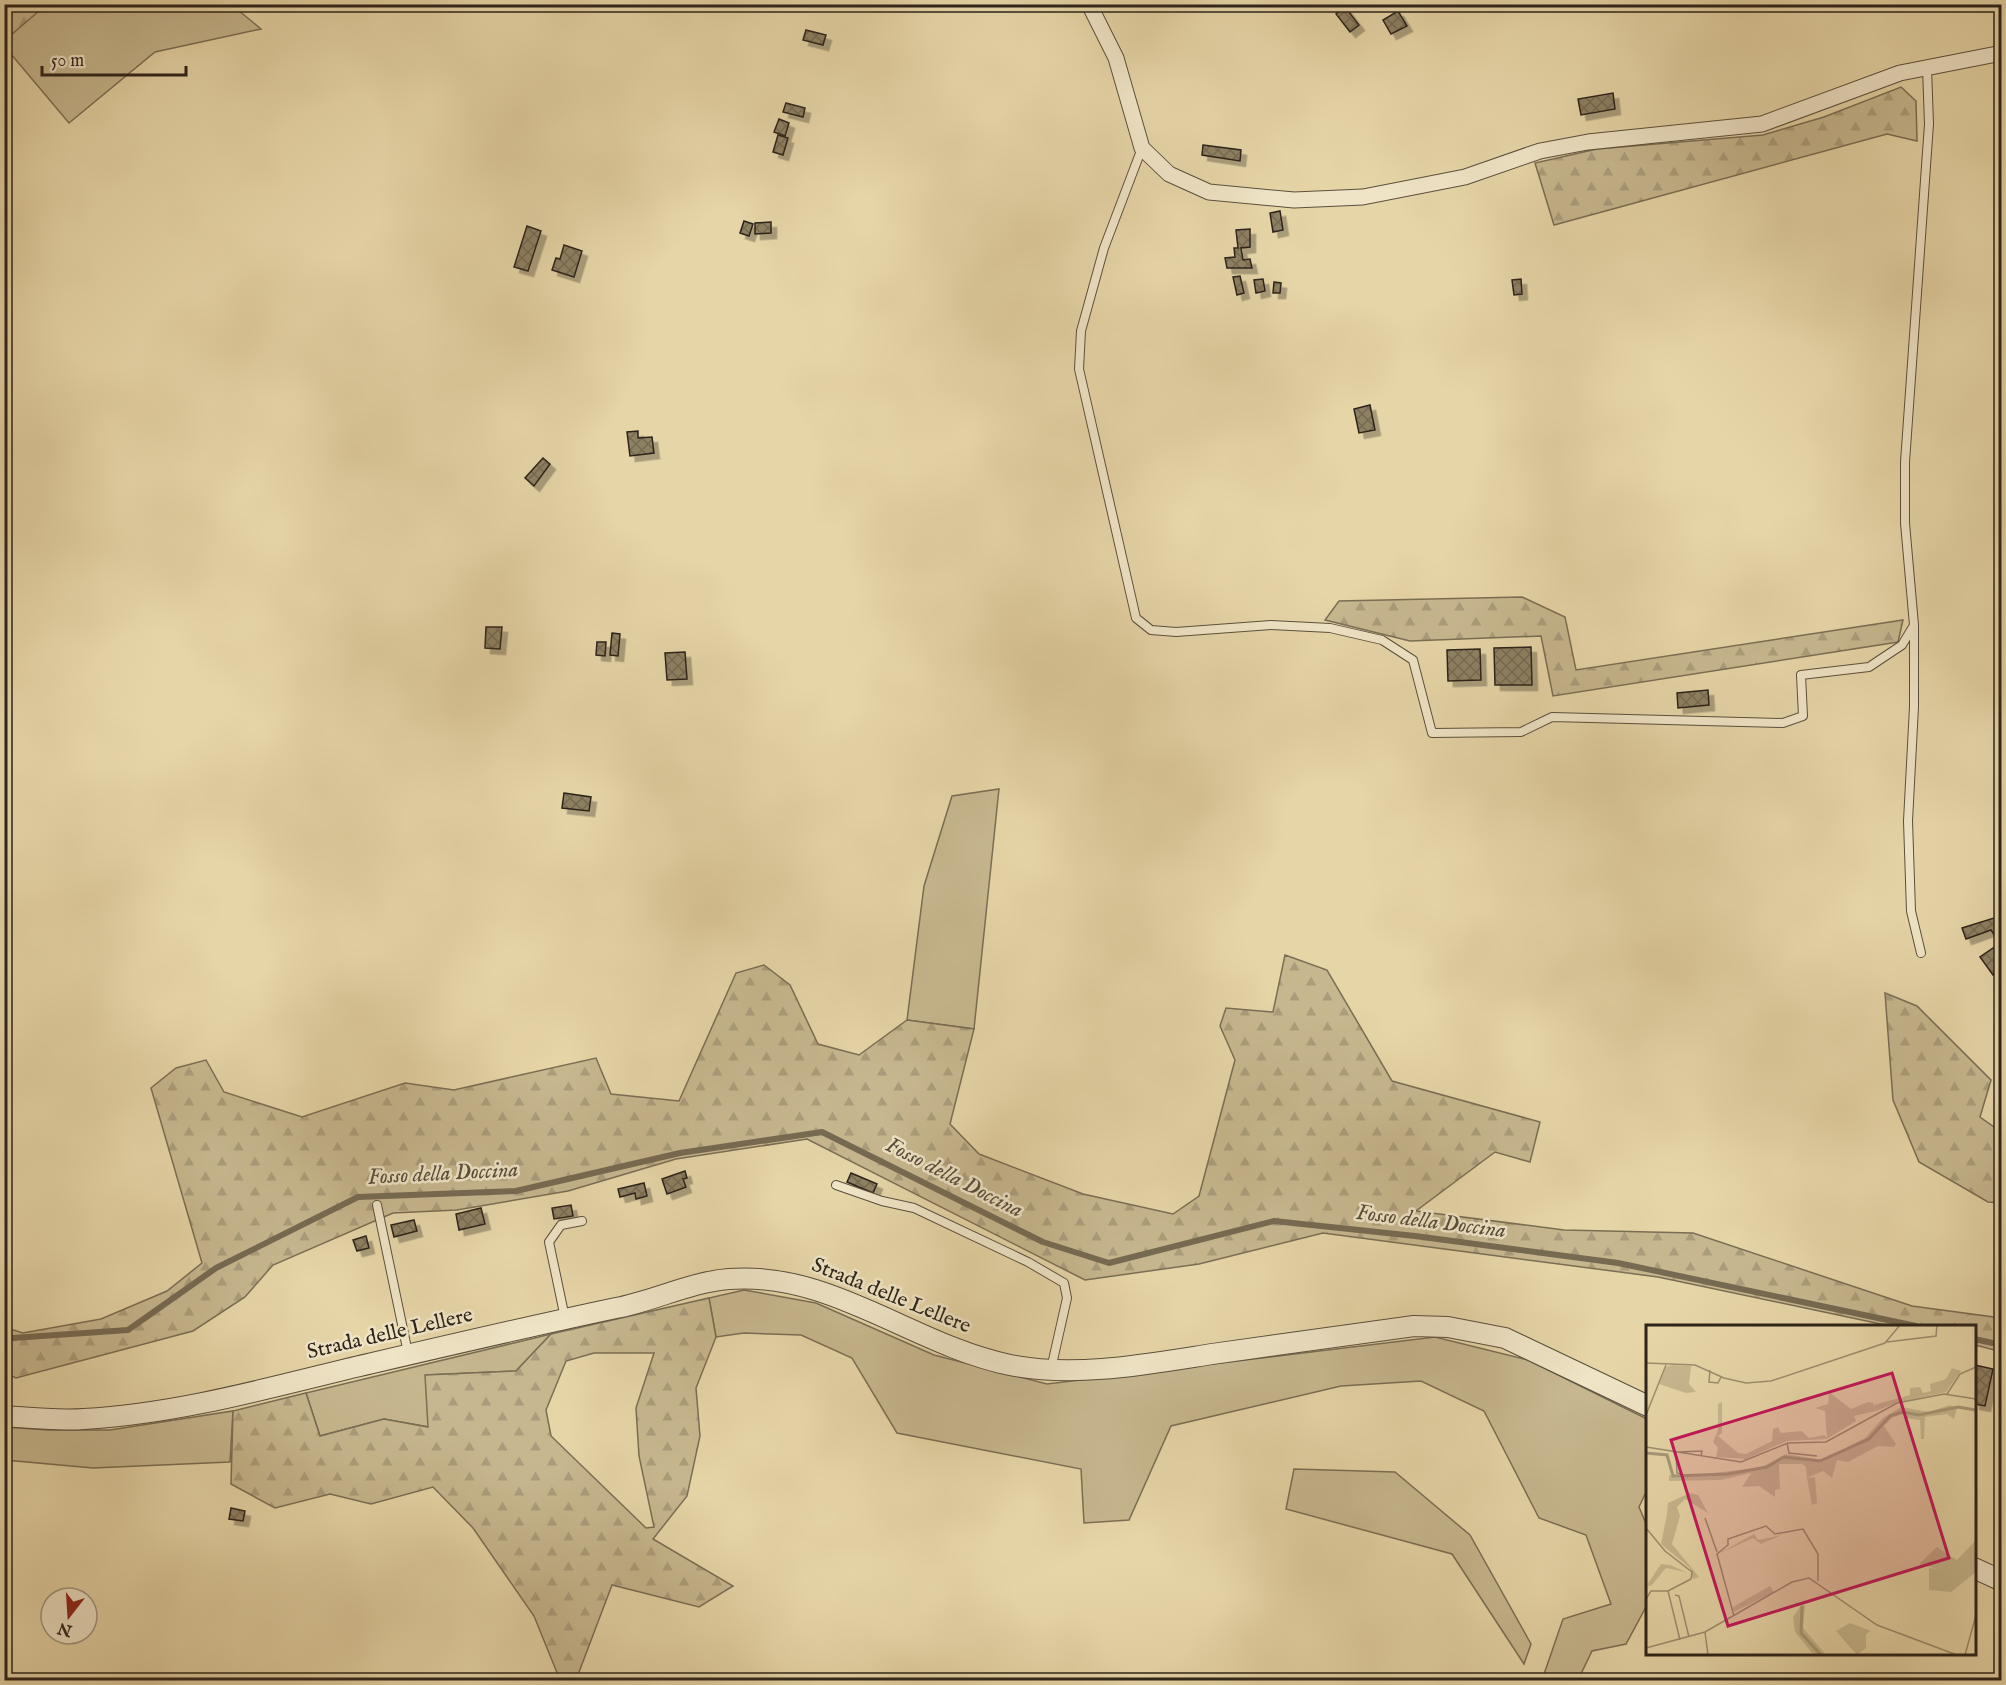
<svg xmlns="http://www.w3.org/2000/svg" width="2006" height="1685" font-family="'IM FELL English',serif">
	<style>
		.grass { fill: #c7b78f; stroke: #7a6e54; stroke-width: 1.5 }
		.forest { fill: url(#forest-firs); stroke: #7a6e54; stroke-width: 1.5; fill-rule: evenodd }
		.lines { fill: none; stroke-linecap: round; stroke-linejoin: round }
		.stream { stroke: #766a52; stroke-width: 6 }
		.building { fill: url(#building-cross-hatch); stroke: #2d241a; stroke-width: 1.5; filter: url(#shadow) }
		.service-casing { stroke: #5b503d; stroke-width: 10 }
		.minor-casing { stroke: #5b503d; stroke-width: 17 }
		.tertiary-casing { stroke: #5b503d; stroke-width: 22 }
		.service { stroke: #efe4c6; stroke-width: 8 }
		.minor { stroke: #efe4c6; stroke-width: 15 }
		.tertiary { stroke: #efe4c6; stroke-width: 20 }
		.labels { text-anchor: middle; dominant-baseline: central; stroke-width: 5; stroke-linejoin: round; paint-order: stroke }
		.street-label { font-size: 21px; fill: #2d241a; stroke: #efe4c6 }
		.water-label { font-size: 22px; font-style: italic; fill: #584d3b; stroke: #efe4c6 }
		.inset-river { fill: none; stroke: #a79977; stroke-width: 3 }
		.inset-road { fill: none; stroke: #9c8e6f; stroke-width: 1.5 }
		.view { fill: #c2185b; fill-opacity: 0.15; stroke: #c2185b; stroke-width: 3 }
		.inset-edge { fill: none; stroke: #2d241a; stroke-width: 3 }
	</style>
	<defs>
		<pattern id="forest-firs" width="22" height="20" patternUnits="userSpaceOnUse" patternTransform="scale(1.5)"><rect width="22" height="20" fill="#c7b78f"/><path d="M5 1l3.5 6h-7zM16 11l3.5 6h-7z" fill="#ab9d7b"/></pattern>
		<pattern id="building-cross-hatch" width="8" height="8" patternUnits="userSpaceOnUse" patternTransform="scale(1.5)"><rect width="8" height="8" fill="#8d8063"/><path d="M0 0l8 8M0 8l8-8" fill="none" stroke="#746951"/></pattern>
		<filter id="shadow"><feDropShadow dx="5.5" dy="5.5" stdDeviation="0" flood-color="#0004"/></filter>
	</defs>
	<rect width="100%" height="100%" fill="#e6d5a7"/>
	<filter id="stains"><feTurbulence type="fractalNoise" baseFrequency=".00333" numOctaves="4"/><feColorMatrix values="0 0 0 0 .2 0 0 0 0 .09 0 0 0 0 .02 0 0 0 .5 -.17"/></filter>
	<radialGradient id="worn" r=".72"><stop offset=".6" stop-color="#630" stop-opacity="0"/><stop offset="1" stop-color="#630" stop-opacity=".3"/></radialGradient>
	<g class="grass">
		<path d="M 46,4 L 232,5 L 261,29 L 155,52 L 69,123 L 5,47 L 4,40 Z"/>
		<path d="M 999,789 L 974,1029 L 907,1020 L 924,886 L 952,796 Z"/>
		<path d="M 744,1290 L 816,1303 L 934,1355 L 1047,1384 L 1435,1337 L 1528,1360 L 1647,1419 L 1647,1490 L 1639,1507 L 1647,1526 L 1647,1605 L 1626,1644 L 1592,1651 L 1578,1680 L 1542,1680 L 1563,1619 L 1611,1604 L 1586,1535 L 1539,1518 L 1484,1411 L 1421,1381 L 1341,1386 L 1171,1426 L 1129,1520 L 1084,1523 L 1081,1469 L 897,1433 L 852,1358 L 801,1335 L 744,1333 L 716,1337 L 709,1298 Z"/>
		<path d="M 551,1334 L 516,1371 L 426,1375 L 429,1427 L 384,1419 L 320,1436 L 306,1393 Z"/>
		<path d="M 233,1411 L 230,1462 L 93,1468 L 5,1460 L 4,1427 L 48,1430 L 110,1430 Z"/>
		<path d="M 1294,1469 L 1395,1472 L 1470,1535 L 1531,1644 L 1524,1664 L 1452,1554 L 1286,1509 Z"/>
	</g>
	<g class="forest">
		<path d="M 5,4 L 46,4 L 46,5 L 5,40 Z"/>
		<path d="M 1901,87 L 1916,101 L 1917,141 L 1887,134 L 1554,225 L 1535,163 L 1597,149 L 1763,135 L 1824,117 Z"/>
		<path d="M 1522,597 L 1565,617 L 1576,670 L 1903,620 L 1898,642 L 1553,696 L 1541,636 L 1410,641 L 1325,620 L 1339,601 Z"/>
		<path d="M 1285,955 L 1327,970 L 1392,1081 L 1540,1122 L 1530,1162 L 1495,1152 L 1416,1211 L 1564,1230 L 1693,1233 L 1912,1306 L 2001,1318 L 2002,1352 L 1975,1345 L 1974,1326 L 1890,1326 L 1658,1277 L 1323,1233 L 1199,1264 L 1085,1280 L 807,1139 L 676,1159 L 568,1191 L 457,1210 L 393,1213 L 273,1265 L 245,1297 L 193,1331 L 16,1378 L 5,1373 L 4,1327 L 23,1333 L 101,1319 L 167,1291 L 202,1263 L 151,1088 L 176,1068 L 206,1060 L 224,1092 L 302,1117 L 405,1083 L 454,1090 L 596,1058 L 611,1094 L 679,1101 L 736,973 L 764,965 L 790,985 L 818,1044 L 859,1055 L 907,1020 L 974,1029 L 950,1124 L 979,1154 L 1083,1194 L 1173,1214 L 1199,1196 L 1235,1060 L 1220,1026 L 1226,1008 L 1273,1012 Z"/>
		<path d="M 1885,993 L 1917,1006 L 1991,1080 L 1980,1117 L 2001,1132 L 2001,1203 L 1988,1202 L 1919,1162 L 1893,1100 Z"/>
		<path d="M 709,1298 L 716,1337 L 696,1388 L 700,1436 L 687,1496 L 653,1539 L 733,1586 L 699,1607 L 612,1585 L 576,1680 L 560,1680 L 534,1616 L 473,1528 L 433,1487 L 371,1504 L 330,1494 L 275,1508 L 231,1484 L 233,1411 L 306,1393 L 320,1436 L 384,1419 L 428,1427 L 425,1375 L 516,1371 L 551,1334 ZM 594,1353 L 654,1353 L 636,1408 L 639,1456 L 654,1527 L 646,1528 L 551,1436 L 546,1410 L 566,1361 Z"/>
	</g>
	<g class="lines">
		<g class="stream">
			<path d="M 4,1333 L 13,1338 L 128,1330 L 216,1268 L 358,1197 L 516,1191 L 680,1153 L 822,1132 L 1043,1242 L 1109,1263 L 1274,1221 L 1415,1236 L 1618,1263 L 1916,1326"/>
			<path d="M 1974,1339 L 2002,1345"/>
		</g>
	</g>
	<g class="building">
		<path d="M 1345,7 L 1359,25 L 1350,32 L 1336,14 Z"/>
		<path d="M 1398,11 L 1407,26 L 1391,34 L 1383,20 Z"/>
		<path d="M 806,30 L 826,35 L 823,45 L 803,40 Z"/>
		<path d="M 1613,93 L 1615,109 L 1581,115 L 1578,99 Z"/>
		<path d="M 786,103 L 805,108 L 803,117 L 783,112 Z"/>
		<path d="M 779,119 L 789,123 L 785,136 L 774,132 Z"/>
		<path d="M 778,135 L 788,138 L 783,155 L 773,152 Z"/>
		<path d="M 1203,145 L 1241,150 L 1240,161 L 1202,155 Z"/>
		<path d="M 1280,211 L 1283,230 L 1273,232 L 1270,213 Z"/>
		<path d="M 744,221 L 753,224 L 749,236 L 740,233 Z"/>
		<path d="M 771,222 L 771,233 L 755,234 L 755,223 Z"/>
		<path d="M 527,226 L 541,231 L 528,271 L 514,267 Z"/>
		<path d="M 1250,229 L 1250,247 L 1241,248 L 1243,260 L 1250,259 L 1252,268 L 1227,268 L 1225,258 L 1235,257 L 1234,248 L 1238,248 L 1236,230 Z"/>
		<path d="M 564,245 L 582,251 L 574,277 L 552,270 L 556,258 L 560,259 Z"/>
		<path d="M 1240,276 L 1244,293 L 1237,295 L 1233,277 Z"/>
		<path d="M 1263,279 L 1265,291 L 1256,293 L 1254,280 Z"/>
		<path d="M 1521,279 L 1522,294 L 1514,295 L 1512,280 Z"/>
		<path d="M 1274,282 L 1281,283 L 1280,293 L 1273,293 Z"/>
		<path d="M 1370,405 L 1375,430 L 1359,433 L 1354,409 Z"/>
		<path d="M 638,431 L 638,438 L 652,437 L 654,453 L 630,456 L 627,432 Z"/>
		<path d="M 543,458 L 550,464 L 534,486 L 525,478 Z"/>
		<path d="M 486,627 L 502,627 L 500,649 L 485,648 Z"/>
		<path d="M 612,633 L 620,634 L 618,656 L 610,655 Z"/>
		<path d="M 597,642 L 606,642 L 605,656 L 596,655 Z"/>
		<path d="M 1531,647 L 1532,685 L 1495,685 L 1494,648 Z"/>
		<path d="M 1480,649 L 1481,680 L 1448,681 L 1447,650 Z"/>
		<path d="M 685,652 L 687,679 L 667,680 L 665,653 Z"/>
		<path d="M 1708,690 L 1709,705 L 1678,708 L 1677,693 Z"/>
		<path d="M 564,793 L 591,797 L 589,811 L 562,808 Z"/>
		<path d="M 1997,917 L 2002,923 L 2002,932 L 1995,936 L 1991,930 L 1966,939 L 1962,928 Z"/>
		<path d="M 1996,946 L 2002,954 L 2002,969 L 1993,975 L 1980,957 Z"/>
		<path d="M 685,1171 L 687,1178 L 683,1179 L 686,1187 L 667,1194 L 662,1179 Z"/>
		<path d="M 851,1173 L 877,1184 L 873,1193 L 847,1182 Z"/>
		<path d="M 644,1183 L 647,1196 L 636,1199 L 635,1193 L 620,1197 L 618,1189 Z"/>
		<path d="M 571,1205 L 573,1216 L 554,1219 L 552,1208 Z"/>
		<path d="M 481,1208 L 485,1224 L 459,1230 L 456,1214 Z"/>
		<path d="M 414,1220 L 417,1231 L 394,1237 L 391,1225 Z"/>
		<path d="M 366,1236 L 369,1248 L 357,1251 L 353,1240 Z"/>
		<path d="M 1975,1365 L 1993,1369 L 1985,1406 L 1974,1404 Z"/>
		<path d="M 231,1508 L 245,1511 L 243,1521 L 229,1519 Z"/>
	</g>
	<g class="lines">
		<g class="service-casing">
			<g id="service">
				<path d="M 1142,148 L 1104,248 L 1081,331 L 1079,369 L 1136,618 L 1151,630 L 1176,632 L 1271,625 L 1330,628 L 1382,640 L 1413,660 L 1432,733 L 1521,732 L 1552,717 L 1783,723 L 1803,716 L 1801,675 L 1869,667 L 1902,645 L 1914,625 L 1905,523 L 1905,462 L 1929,124 L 1927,68"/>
				<path d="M 1914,627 L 1914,707 L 1908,821 L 1911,911 L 1921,953"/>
				<path d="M 836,1185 L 882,1201 L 914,1208 L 1028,1262 L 1064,1283 L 1067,1298 L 1051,1369"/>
				<path d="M 377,1205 L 408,1353"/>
				<path d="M 565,1318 L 549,1242 L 561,1225 L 582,1221"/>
				<path d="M 1998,1578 L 2002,1563"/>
			</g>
		</g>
		<g class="minor-casing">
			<path id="minor" d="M 1089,4 L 1116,58 L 1142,148 L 1169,174 L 1209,192 L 1294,200 L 1363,197 L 1465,177 L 1540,151 L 1588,142 L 1762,124 L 1900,73 L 2002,53"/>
		</g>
		<g class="tertiary-casing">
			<g id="tertiary">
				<path d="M 4,1416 C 31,1418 58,1421 84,1419 C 174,1414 261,1390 347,1369 C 437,1348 526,1327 616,1308 C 654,1301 690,1282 729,1279 C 831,1271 913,1345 1010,1365 C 1075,1378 1148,1364 1212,1354 C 1279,1345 1346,1335 1414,1326 L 1448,1327 L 1505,1338 L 1648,1406"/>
				<path d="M 1974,1568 L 2002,1581"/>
			</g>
		</g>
		<use href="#service" class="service"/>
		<use href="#minor" class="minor"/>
		<use href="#tertiary" class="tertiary"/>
	</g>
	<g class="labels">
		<g class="street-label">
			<text transform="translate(891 1296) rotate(22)">Strada delle Lellere</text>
			<text transform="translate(390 1334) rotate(-13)">Strada delle Lellere</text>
		</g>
		<g class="water-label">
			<text transform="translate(443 1174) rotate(-3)">Fosso della Doccina</text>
			<text transform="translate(954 1178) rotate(27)">Fosso della Doccina</text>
			<text transform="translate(1431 1222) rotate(7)">Fosso della Doccina</text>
		</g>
	</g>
	<g transform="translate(1646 1325)">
		<rect width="330" height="330" fill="#e6d5a7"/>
		<path d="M 306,43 L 315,46 L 300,67 L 249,78 L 230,86 L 228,80 L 264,70 L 264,63 L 274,62 L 277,68 L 285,66 L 284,59 L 300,54 ZM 76,77 L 76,108 L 72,111 L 92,128 L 100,129 L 126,116 L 127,104 L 132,102 L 135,108 L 156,106 L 163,113 L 179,110 L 181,114 L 141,116 L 100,134 L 70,132 L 72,123 L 67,117 L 72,105 L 72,79 ZM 169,152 L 171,178 L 166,180 L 161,153 ZM 21,189 L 34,191 L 26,219 L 53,252 L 47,254 L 44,243 L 15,219 ZM 291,222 L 301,229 L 292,244 L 273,239 ZM 15,239 L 24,240 L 40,247 L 20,243 L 5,261 L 1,260 Z" fill="#c7b78f"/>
		<path d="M 183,67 L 205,84 L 222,77 L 227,78 L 230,86 L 208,91 L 210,96 L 181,114 L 179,86 L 169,83 L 182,79 ZM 304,80 L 311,83 L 308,94 L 301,89 L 279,92 L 278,114 L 275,114 L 274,95 L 261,93 L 261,88 L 247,92 L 238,101 L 250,119 L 248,122 L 232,121 L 202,137 L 191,135 L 186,153 L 177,146 L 161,153 L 160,142 L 156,139 L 133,139 L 134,164 L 129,165 L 129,172 L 113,161 L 96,162 L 105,148 L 75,155 L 23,156 L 23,150 L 38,152 L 116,142 L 140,129 L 176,135 L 219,113 L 237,93 L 255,82 L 283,87 ZM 44,168 L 52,170 L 62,188 L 39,174 L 31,182 L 34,191 L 21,189 L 22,178 ZM 108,209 L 112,215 L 136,210 L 115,219 L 107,213 L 72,229 ZM 330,215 L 330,247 L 305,267 L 283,265 L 283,243 L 292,244 L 301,229 L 311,235 ZM 124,261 L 128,267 L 88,287 L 87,282 ZM 156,279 L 159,281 L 157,303 L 180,330 L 166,328 L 149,307 L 147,292 ZM 204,298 L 225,306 L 220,309 L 220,323 L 211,330 L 190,306 Z" fill="#c7b78f"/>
		<path d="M 26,40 L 45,41 L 43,59 L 50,67 L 40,68 L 13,59 L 20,42 Z" fill="#c7b78f"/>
		<path class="inset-river" d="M 0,128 L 21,130 L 27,151 L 82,149 L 121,142 L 138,132 L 174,136 L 223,114 L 244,91 L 256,87 L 273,90 L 312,82 L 330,85M 156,281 L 155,308 L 175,330"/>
		<path class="inset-road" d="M 241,17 L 290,11 L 291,0M 0,38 L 49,40 L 78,53 L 100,58 L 125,56 L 239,18 L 254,0M 64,45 L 63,57 L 72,58 L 75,52M 301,69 L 314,49 L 330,42M 0,90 L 20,40M 141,118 L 143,128 L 171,131M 0,122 L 95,137 L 142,118 L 180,117 L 251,78 L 298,69 L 330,74M 30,127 L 31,148 L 35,149M 33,127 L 56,126 L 55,131M 59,193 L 71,227M 0,203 L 19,226 L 46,247 L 45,254 L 22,266 L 34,315M 29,270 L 33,271 L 43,312M 0,274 L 5,266 L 22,266M 88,291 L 71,229 L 82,220 L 82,214 L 120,201 L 129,209 L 157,204 L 172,229 L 172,256M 59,307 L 62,330M 0,323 L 59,307 L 146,257 L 163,253 L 231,300 L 311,330M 319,330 L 330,290"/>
		<path class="view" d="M 246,48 L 303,233 L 82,301 L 25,115 Z"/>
		<rect width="330" height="330" class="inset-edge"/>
	</g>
	<rect width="2006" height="1685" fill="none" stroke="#e6d5a7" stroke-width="24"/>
	<rect x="6" y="6" width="1994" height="1673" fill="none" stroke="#2d241a" stroke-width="3"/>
	<rect x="12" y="12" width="1982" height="1661" fill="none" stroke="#2d241a" stroke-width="1.5"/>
	<g transform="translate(69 1616) rotate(197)"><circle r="28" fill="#efe4c6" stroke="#a19781" stroke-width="1.5"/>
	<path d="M0-4.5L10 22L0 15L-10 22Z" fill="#8f2418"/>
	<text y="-9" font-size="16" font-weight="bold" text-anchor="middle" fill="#2d241a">N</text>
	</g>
	<path d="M42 66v9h144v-9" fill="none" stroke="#2d241a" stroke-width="3"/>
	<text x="51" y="66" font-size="18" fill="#2d241a" stroke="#efe4c6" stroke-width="4.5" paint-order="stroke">50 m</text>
	<rect width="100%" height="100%" filter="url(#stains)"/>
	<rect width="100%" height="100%" fill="url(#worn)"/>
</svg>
